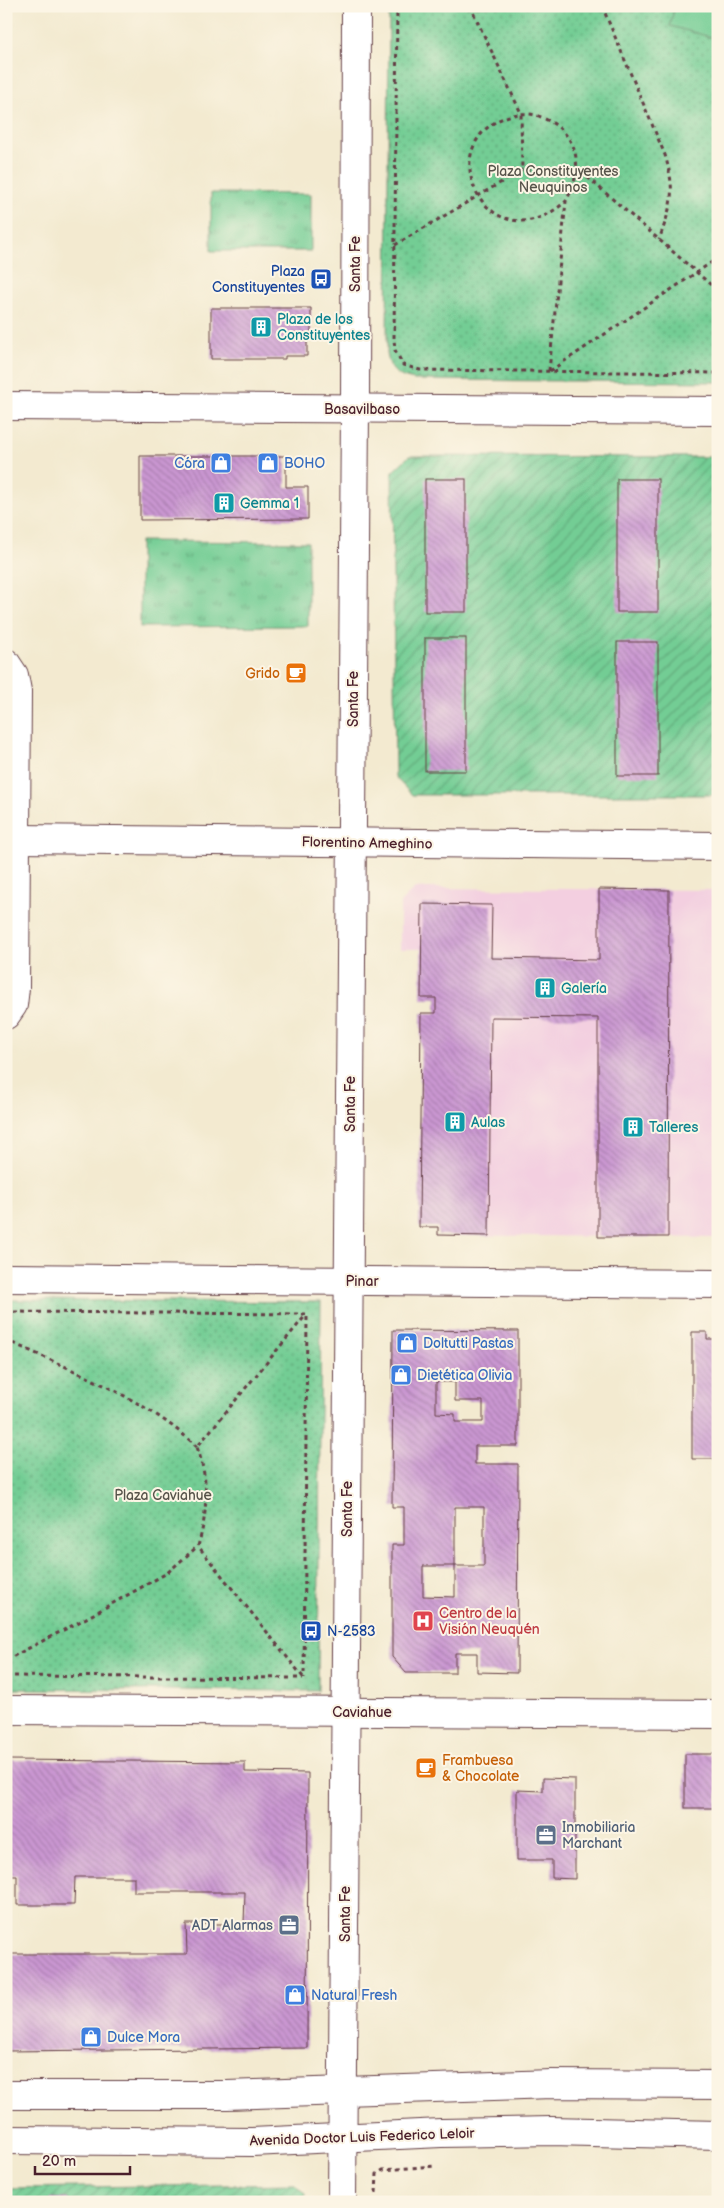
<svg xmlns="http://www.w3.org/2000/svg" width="724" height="2208" font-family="'Balsamiq Sans',sans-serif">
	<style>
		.built { fill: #f3cfe0 }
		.grass { fill: url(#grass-tufts); stroke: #5e7660 }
		.park { fill: url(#park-dots); stroke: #5e7660 }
		.garden { fill: url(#garden-furrows); stroke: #5e7660 }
		.pitch { fill: #73cd94; stroke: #5e7660 }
		.building { fill: url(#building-back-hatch); fill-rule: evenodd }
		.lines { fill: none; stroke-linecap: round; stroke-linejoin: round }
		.minor-casing { stroke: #633d44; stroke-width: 30 }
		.major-casing { stroke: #633d44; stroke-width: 30 }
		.path { stroke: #633d44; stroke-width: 3; stroke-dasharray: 4 4; stroke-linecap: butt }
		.minor { stroke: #fff; stroke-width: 28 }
		.major { stroke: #fff; stroke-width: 28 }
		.labels { text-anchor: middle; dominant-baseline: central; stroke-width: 4; stroke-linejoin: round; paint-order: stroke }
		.park-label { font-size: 14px; fill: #56534a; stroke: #fcf5e5 }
		.street-label { font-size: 14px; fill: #4a1f2b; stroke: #fcf5e5 }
		.transit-label { font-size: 14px; fill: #164399; stroke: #fcf5e5; text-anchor: end }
		.culture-label { font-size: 14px; fill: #0d838f; stroke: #fcf5e5; text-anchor: start }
		.shop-label { font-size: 14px; fill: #366cbe; stroke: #fcf5e5; text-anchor: start }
		.food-label { font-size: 14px; fill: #c56008; stroke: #fcf5e5; text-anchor: end }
		.health-label { font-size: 14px; fill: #be3a42; stroke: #fcf5e5; text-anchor: start }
		.service-label { font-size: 14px; fill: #4e5e75; stroke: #fcf5e5; text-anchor: start }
	</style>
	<defs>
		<pattern id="grass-tufts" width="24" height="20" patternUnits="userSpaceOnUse" patternTransform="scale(1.25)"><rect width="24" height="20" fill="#73cd94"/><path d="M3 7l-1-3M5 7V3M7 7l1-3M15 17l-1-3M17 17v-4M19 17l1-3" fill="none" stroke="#60a679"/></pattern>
		<pattern id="park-dots" width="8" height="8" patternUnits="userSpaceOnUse" patternTransform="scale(1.25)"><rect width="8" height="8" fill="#73cd94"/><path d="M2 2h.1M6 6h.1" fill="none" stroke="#60a679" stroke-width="1.8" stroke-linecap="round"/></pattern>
		<pattern id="garden-furrows" width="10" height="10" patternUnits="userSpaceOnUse" patternTransform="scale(1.25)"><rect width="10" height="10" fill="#73cd94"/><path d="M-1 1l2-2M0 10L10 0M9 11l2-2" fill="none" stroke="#60a679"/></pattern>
		<pattern id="building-back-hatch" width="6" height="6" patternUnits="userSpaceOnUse" patternTransform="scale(1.25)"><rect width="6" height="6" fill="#ca97d2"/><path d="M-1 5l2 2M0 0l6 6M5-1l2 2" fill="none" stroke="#a67bab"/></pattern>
	</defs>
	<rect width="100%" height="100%" fill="#fcf5e5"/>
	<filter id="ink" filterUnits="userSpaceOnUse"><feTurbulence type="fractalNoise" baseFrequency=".02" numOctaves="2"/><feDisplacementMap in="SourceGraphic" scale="10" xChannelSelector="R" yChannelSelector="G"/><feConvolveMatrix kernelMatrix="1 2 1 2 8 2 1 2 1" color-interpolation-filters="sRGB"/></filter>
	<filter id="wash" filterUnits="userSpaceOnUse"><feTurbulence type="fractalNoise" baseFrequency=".0096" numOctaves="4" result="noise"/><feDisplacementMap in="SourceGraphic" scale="20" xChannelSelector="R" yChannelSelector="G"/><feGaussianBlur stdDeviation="1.12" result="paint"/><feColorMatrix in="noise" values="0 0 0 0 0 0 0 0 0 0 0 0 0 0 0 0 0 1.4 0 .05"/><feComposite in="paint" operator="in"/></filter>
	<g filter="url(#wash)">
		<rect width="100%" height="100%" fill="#f3ead0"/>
		<path class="built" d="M 415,888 L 718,890 L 718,1238 L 438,1235 L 421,1013 L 436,1013 L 436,998 L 421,998 L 421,949 L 400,949 L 400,903 Z"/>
		<g class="grass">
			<path d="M 211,193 L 311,194 L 311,251 L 211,251 Z"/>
			<path d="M 140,541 L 308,542 L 308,626 L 140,627 Z"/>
		</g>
		<g class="park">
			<path d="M 389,6 L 718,6 L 718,382 L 415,380 C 397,377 389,371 387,352 Z"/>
			<path d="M 6,1300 L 321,1302 L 318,1691 L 6,1689 Z"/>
		</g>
		<g class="garden">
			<path d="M 409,456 L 718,457 L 718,795 L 412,795 L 395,777 L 392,472 Z"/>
			<path d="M 295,2184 L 305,2194 L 305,2202 L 69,2202 L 68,2199 L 51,2198 L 50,2202 L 6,2202 L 6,2188 Z"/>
		</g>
		<path class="pitch" d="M 675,6 L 718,6 L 718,39 L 670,26 Z"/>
		<g id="blocks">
			<g class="building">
				<path d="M 211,308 L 311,308 L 311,334 L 307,334 L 307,356 L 285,356 L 285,359 L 211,359 Z"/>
				<path d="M 140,456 L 286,456 L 286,487 L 308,487 L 308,519 L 140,520 Z"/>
				<rect x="425" y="479" width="41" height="133"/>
				<rect x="617" y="479" width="41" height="133"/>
				<rect x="425" y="638" width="41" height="133"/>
				<rect x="617" y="642" width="41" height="134"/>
				<path d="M 599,889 L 669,890 L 668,1237 L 598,1237 L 598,1018 L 491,1017 L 489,1236 L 438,1235 L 438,1227 L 419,1227 L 421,1013 L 436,1013 L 436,998 L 421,998 L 422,904 L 492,905 L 491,958 L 599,960 Z"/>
				<path d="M 393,1330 L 518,1331 L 518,1446 L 475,1446 L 475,1464 L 518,1464 L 517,1673 L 477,1672 L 477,1653 L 455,1653 L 455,1673 L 406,1673 L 392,1657 L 392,1545 L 404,1545 L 404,1507 L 392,1507 ZM 436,1382 L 455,1382 L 455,1401 L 483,1401 L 483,1422 L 455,1422 L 455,1414 L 436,1413 ZM 455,1507 L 484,1507 L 484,1566 L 455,1566 ZM 423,1566 L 455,1566 L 455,1597 L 423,1596 Z"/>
				<path d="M 692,1332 L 707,1332 L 707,1339 L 718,1339 L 718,1459 L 692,1459 Z"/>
				<rect x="685" y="1754" width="33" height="54"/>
				<path d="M 6,1760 L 245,1762 L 245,1772 L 308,1773 L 307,2048 L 6,2051 L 6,1954 L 187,1954 L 186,1924 L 244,1924 L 245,1892 L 134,1892 L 134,1877 L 75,1877 L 74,1905 L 17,1905 L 17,1876 L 6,1876 Z"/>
				<path d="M 543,1778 L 575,1779 L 575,1879 L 552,1878 L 552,1860 L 517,1860 L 517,1790 L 543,1791 Z"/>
				<path d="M 50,2198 L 68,2199 L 68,2202 L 50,2202 Z"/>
			</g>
		</g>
	</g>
	<g filter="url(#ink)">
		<use href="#blocks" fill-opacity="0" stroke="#633d44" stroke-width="1"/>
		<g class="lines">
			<g class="minor-casing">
				<g id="minor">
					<path d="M 6,406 L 718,411"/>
					<path d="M 6,663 L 14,675 L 17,691 L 15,988 L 13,1005 L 6,1015"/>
					<path d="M 16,839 L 718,846"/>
					<path d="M 6,1278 L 718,1284"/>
					<path d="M 6,1710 L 718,1714"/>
					<path d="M 342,2202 L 355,409 L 356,6"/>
				</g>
			</g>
			<g class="major-casing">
				<g id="major">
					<path d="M 6,2095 L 227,2095 L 551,2084 L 718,2085"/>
					<path d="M 6,2140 L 252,2142 L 441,2133 L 551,2131 L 718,2135"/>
				</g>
			</g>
			<g class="path">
				<path d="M 397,6 L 394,339 L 395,350 L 403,365 L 420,370 L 718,373"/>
				<path d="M 470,6 L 521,113 L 522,170"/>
				<path d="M 602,6 L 665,155 C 676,192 672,204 659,240"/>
				<path d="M 395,245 L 522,170 L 578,169 L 718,291"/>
				<path d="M 549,371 L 566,201 C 585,167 579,133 541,117 C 527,111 510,114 497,121 C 432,158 495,265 566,201"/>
				<path d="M 550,371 L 718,258"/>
				<path d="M 6,1312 L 307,1314 L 304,1678"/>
				<path d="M 6,1340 C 67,1368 149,1400 197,1447"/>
				<path d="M 6,1660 L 81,1621 L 167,1573 L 198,1546"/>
				<path d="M 6,1676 L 303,1678"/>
				<path d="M 303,1677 L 198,1546 C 208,1512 209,1481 197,1447 L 306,1315"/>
				<path d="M 376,2193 L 377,2174 L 383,2170 L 435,2166"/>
			</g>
			<use href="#minor" class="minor"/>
			<use href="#major" class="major"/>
		</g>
	</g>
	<defs>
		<g id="bus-square" transform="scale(1.125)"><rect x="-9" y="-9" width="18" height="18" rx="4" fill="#1a4fb4" stroke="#fcf5e5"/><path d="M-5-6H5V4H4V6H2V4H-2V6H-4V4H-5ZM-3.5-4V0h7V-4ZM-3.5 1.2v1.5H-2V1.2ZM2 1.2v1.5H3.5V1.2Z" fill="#fff"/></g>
		<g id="building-square" transform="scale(1.125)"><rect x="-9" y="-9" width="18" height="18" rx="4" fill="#0f9aa8" stroke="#fcf5e5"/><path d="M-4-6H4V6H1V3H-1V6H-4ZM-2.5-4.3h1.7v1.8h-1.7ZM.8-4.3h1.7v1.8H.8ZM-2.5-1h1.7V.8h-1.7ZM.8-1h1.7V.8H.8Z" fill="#fff"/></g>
		<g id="shop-square" transform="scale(1.125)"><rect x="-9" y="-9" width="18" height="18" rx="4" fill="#3f7fe0" stroke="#fcf5e5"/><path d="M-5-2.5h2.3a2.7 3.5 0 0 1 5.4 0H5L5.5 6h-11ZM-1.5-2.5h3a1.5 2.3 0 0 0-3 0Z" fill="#fff"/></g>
		<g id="cafe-square" transform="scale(1.125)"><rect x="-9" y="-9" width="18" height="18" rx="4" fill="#e8710a" stroke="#fcf5e5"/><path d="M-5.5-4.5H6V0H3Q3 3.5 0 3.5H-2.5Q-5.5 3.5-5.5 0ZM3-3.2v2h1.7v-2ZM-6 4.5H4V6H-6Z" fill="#fff"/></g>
		<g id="hospital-square" transform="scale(1.125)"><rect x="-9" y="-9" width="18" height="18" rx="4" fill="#e0444e" stroke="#fcf5e5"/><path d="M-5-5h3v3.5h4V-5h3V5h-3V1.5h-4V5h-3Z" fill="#fff"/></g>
		<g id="office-square" transform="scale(1.125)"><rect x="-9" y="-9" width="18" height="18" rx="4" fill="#5c6f8a" stroke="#fcf5e5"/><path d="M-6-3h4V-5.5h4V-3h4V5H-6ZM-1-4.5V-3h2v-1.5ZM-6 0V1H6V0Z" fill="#fff"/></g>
	</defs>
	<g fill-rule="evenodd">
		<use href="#bus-square" x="321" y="279"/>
		<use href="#building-square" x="261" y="327"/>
		<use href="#shop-square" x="221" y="463"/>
		<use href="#shop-square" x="268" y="463"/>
		<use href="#building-square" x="224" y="503"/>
		<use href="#cafe-square" x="296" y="673"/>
		<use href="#building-square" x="545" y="988"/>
		<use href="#building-square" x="455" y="1122"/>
		<use href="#building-square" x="633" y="1127"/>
		<use href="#shop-square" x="407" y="1343"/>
		<use href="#shop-square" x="401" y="1375"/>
		<use href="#hospital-square" x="423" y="1621"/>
		<use href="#bus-square" x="311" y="1631"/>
		<use href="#cafe-square" x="426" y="1768"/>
		<use href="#office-square" x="546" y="1835"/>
		<use href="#office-square" x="289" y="1925"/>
		<use href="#shop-square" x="295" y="1995"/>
		<use href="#shop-square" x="91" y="2037"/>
	</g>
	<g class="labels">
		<g class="park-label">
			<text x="553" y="171">Plaza Constituyentes<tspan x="553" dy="16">Neuquinos</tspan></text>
			<text x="163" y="1495">Plaza Caviahue</text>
		</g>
		<g class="street-label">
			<text transform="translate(355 264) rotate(-90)">Santa Fe</text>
			<text x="362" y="409">Basavilbaso</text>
			<text transform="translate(353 699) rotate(-90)">Santa Fe</text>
			<text transform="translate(367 843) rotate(1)">Florentino Ameghino</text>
			<text transform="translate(350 1104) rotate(-90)">Santa Fe</text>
			<text x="362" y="1281">Pinar</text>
			<text transform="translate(347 1509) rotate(-90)">Santa Fe</text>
			<text x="362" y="1712">Caviahue</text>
			<text transform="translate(345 1914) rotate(-90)">Santa Fe</text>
			<text transform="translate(362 2137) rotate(-2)">Avenida Doctor Luis Federico Leloir</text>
		</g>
		<g class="transit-label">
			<text x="305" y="271">Plaza<tspan x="305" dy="16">Constituyentes</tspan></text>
			<text x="327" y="1631" text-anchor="start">N-2583</text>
		</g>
		<g class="culture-label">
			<text x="277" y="319">Plaza de los<tspan x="277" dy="16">Constituyentes</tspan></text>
			<text x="240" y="503">Gemma 1</text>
			<text x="561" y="988">Galería</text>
			<text x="471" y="1122">Aulas</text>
			<text x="649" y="1127">Talleres</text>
		</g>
		<g class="shop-label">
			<text x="205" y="463" text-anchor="end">Córa</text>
			<text x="284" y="463">BOHO</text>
			<text x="423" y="1343">Doltutti Pastas</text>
			<text x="417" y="1375">Dietética Olivia</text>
			<text x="311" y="1995">Natural Fresh</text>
			<text x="107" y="2037">Dulce Mora</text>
		</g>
		<g class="food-label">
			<text x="280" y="673">Grido</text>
			<text x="442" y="1760" text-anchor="start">Frambuesa<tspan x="442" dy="16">&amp; Chocolate</tspan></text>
		</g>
		<g class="health-label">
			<text x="439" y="1613">Centro de la<tspan x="439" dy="16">Visión Neuquén</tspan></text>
		</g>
		<g class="service-label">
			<text x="562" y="1827">Inmobiliaria<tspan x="562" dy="16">Marchant</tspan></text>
			<text x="273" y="1925" text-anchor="end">ADT Alarmas</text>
		</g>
	</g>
	<rect width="724" height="2208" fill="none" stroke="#fcf5e5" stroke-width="25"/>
	<path d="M35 2166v8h95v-8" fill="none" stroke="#4a1f2b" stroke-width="2.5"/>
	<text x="42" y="2166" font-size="15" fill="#4a1f2b" stroke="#fcf5e5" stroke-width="4" paint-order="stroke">20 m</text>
</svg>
